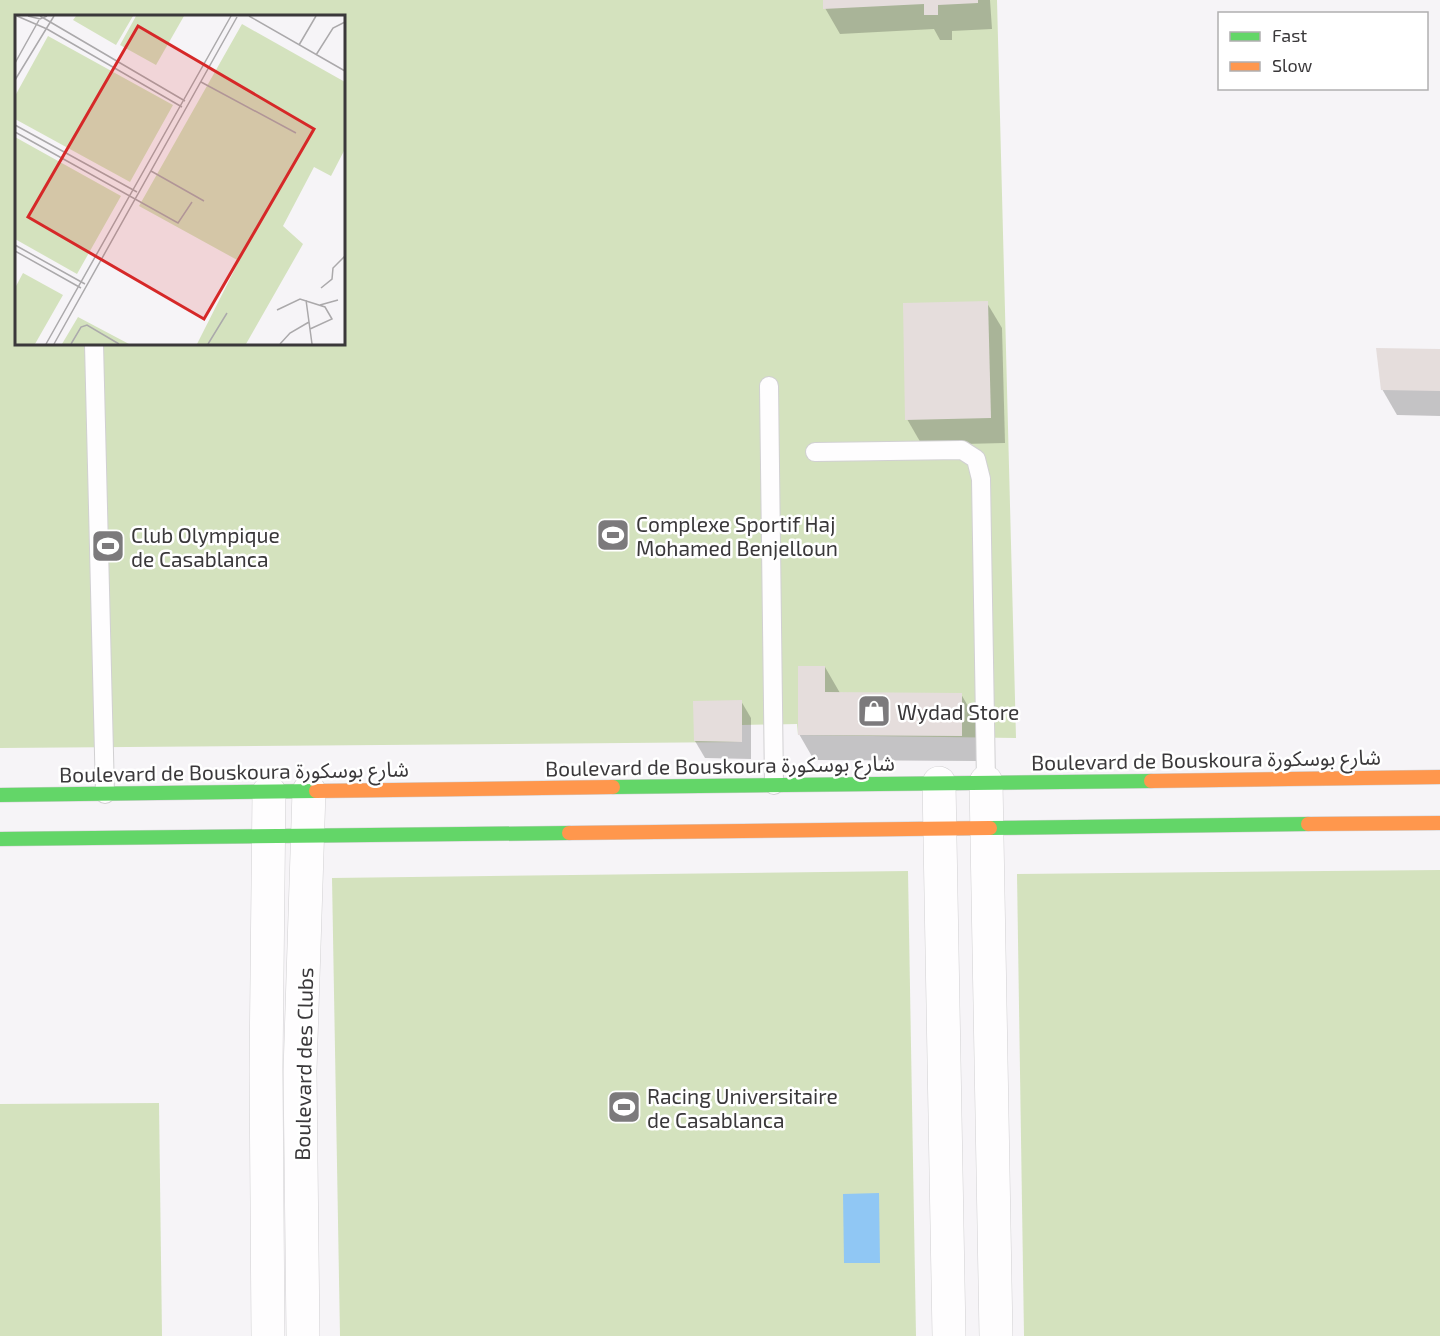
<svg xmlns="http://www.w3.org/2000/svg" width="1440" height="1336" font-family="'Exo 2','Noto Sans Arabic',sans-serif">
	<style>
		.green { fill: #d4e2be; fill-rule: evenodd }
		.water { fill: #90c7f4 }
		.shadow { fill: #0003 }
		.building { fill: #e5dddc }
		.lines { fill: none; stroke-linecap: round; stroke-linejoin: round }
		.lane-casing { stroke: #d1d0d2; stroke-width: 20 }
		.street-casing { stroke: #d1d0d2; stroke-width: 34 }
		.fast-casing { stroke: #d1d0d2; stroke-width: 15 }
		.slow-casing { stroke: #d1d0d2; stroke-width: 15 }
		.lane { stroke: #fefdfe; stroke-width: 18 }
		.street { stroke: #fefdfe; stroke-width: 33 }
		.fast { stroke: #63d668; stroke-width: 14 }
		.slow { stroke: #ff974d; stroke-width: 14 }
		.labels { text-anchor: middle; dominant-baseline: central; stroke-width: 5; stroke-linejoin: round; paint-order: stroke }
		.poi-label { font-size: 21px; fill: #3a383a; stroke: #fff; text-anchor: start }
		.street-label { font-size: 21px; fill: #3a383a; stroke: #fff }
		.inset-road { fill: none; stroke: #aba9ab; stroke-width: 1.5 }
		.view { fill: #d62828; fill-opacity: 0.15; stroke: #d62828; stroke-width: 3 }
		.inset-edge { fill: none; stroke: #3a383a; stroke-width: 3 }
	</style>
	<rect width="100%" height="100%" fill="#f6f4f7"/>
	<g class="green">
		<path d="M 0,0 L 997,0 L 1016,738 L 798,735 L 797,724 L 742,725 L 742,742 L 0,748 ZM 16,16 L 344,16 L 344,344 L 16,344 Z"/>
		<path d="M 1440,870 L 1440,1336 L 1024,1336 L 1017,874 Z"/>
		<path d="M 908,871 L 916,1336 L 340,1336 L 332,878 Z"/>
		<path d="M 159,1103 L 162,1336 L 0,1336 L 0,1104 Z"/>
	</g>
	<path class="water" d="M 879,1193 L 880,1263 L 844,1263 L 843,1194 Z"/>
	<g class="shadow">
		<path d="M 825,0 L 990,0 L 992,29 L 952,31 L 952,40 L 940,40 L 934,29 L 840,34 L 825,8 Z"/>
		<path d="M 987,303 L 1002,328 L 1005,443 L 922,445 L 907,419 Z"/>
		<path d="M 1440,350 L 1440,416 L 1397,415 L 1382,389 Z"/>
		<path d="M 825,667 L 840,693 L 961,694 L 976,720 L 976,761 L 814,760 L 799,734 Z"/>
		<path d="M 741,701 L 751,718 L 751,759 L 705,758 L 695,741 Z"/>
	</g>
	<g class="building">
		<path d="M 823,0 L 978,0 L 978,3 L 938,5 L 938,15 L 924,15 L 924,4 L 823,9 Z"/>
		<path d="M 988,301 L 991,418 L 905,420 L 903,303 Z"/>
		<path d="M 1376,348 L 1440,349 L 1440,391 L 1381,390 Z"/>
		<path d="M 798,666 L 825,666 L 825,692 L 962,693 L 962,736 L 798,735 Z"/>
		<path d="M 742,700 L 742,742 L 694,741 L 693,701 Z"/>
	</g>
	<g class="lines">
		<g class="lane-casing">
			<g id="lane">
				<path d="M 94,344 L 105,794"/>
				<path d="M 769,386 L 774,785"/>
				<path d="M 815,452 L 962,450 L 976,459 L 981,479 L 986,782"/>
			</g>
		</g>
		<g class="street-casing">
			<g id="street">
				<path d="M 986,782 L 996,1336"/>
				<path d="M 939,783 L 949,1336"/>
				<path d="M 268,1336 L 266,1069 L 269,792"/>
				<path d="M 303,1336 L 300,1071 L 309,791"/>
			</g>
		</g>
		<g class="fast-casing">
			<g id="fast">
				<path d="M 613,787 L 1151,781"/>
				<path d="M 0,795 L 316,791"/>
				<path d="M 990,828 L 1308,824"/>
				<path d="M 0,839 L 569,833"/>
			</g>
		</g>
		<g class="slow-casing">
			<g id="slow">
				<path d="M 1151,781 L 1440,777"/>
				<path d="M 316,791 L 613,787"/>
				<path d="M 1308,824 L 1440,823"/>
				<path d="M 569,833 L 990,828"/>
			</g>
		</g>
		<use href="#lane" class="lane"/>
		<use href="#street" class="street"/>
		<use href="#fast" class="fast"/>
		<use href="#slow" class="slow"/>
	</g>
	<defs>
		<g id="stadium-square" transform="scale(1.725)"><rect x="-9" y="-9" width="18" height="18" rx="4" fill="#7c7a7c" stroke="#fff"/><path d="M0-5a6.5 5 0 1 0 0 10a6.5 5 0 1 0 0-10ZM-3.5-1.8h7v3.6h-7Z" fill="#fff"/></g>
		<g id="shop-square" transform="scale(1.725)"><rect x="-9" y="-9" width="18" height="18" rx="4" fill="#7c7a7c" stroke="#fff"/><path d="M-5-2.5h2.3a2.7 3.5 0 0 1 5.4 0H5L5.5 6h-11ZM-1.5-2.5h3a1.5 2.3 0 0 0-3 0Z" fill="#fff"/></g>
	</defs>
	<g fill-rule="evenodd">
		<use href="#stadium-square" x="613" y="535"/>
		<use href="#stadium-square" x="108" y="546"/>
		<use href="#shop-square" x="874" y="711"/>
		<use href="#stadium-square" x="624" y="1107"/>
	</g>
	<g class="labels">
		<g class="poi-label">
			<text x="636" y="523">Complexe Sportif Haj<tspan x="636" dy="24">Mohamed Benjelloun</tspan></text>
			<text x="131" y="534">Club Olympique<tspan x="131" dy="24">de Casablanca</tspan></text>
			<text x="897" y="711">Wydad Store</text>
			<text x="647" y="1095">Racing Universitaire<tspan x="647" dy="24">de Casablanca</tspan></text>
		</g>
		<g class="street-label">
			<text transform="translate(1206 759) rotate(-1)">Boulevard de Bouskoura شارع بوسكورة</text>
			<text transform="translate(720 765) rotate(-1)">Boulevard de Bouskoura شارع بوسكورة</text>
			<text transform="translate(234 771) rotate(-1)">Boulevard de Bouskoura شارع بوسكورة</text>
			<text transform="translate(303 1064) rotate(-89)">Boulevard des Clubs</text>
		</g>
	</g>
	<g transform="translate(15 15)">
		<rect width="330" height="330" fill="#f6f4f7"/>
		<path d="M 61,1 L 118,1 L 101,30 L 58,5 ZM 121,1 L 169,1 L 141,50 L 105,30 ZM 227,9 L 330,67 L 330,134 L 316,161 L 299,152 L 268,211 L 288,229 L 231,329 L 182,329 L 224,246 L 124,191 ZM 33,21 L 158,90 L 115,167 L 0,104 L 0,81 ZM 0,122 L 106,181 L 62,259 L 0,224 ZM 8,258 L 48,280 L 20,329 L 0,329 L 0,273 ZM 63,302 L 114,329 L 47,329 Z" fill="#d4e2be"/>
		<path class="inset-road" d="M 2,1 L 32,14 L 167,92M 13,1 L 25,4 L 32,1M 25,1 L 170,86M 234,1 L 330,56M 284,30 L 301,1M 301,40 L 318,13 L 330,7M 0,48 L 24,5M 0,65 L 39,1M 186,67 L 281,118M 0,110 L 122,177M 0,117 L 163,208 L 177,187M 136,156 L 189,186M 0,230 L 70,269M 0,236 L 66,273M 306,273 L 317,264 L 318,253 L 330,241M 291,285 L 297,329M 305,290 L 323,285M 262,295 L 285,284 L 310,292 L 317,304 L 295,314M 31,329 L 216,1M 39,329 L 222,2M 56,329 L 66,312 L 72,310 L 104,329M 193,329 L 212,298M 265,329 L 275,318 L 294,307"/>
		<path class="view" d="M 123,11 L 299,114 L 189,304 L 13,202 Z"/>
		<rect width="330" height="330" class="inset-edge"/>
	</g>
	<rect x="1218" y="12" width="210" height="78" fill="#ffffff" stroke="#b0afb0" stroke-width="1.5"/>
	<rect x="1230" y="32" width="30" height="9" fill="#63d668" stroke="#b0afb0" stroke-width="1.5"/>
	<text x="1272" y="42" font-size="18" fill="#3a383a">Fast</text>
	<rect x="1230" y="62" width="30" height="9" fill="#ff974d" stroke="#b0afb0" stroke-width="1.5"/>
	<text x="1272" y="72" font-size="18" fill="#3a383a">Slow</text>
</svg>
